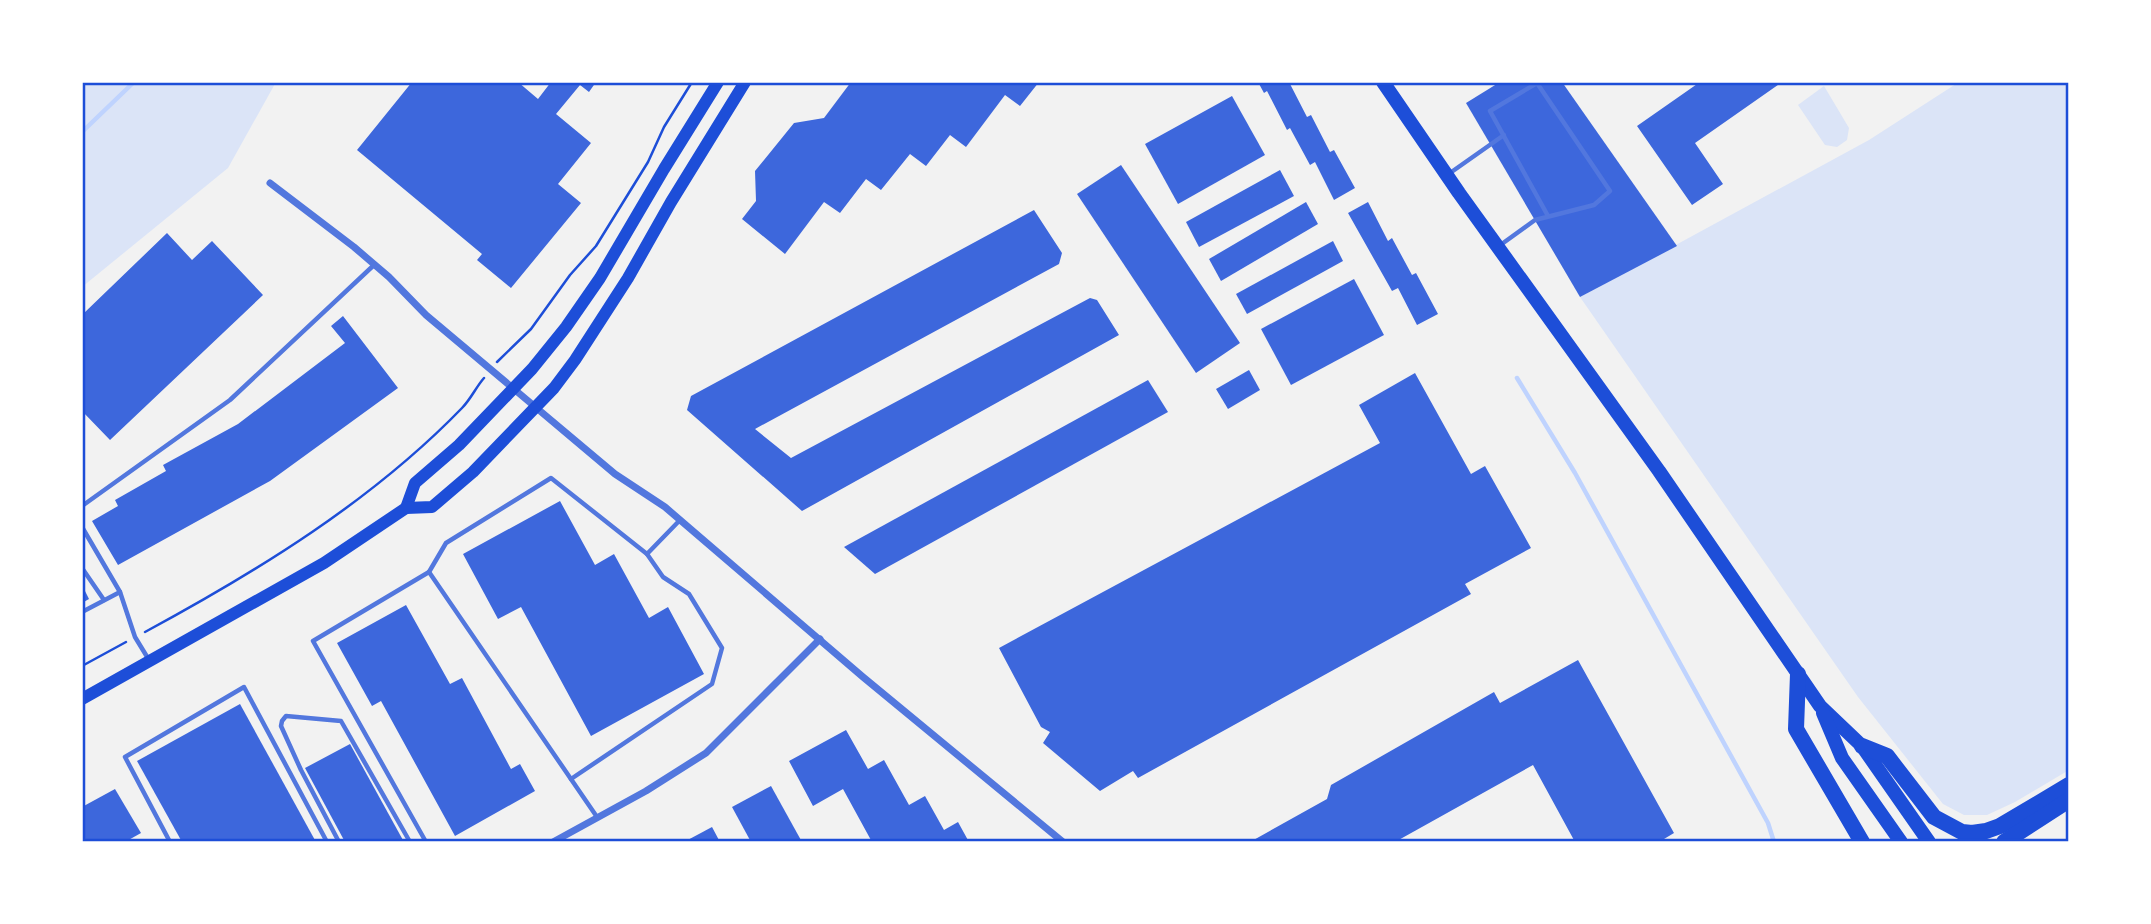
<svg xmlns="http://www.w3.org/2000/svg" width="2151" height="924" font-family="'DM Sans',sans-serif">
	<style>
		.green { fill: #dbe4f7 }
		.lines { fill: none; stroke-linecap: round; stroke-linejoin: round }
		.stream { stroke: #bfd3fe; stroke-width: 4.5 }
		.building { fill: #3d67dc }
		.path { stroke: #1d4ed8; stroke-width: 2.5 }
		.service { stroke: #5277de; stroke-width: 4.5 }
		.minor { stroke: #5277de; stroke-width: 7 }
		.secondary { stroke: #1d4ed8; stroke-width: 12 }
		.primary { stroke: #1d4ed8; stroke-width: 14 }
		.motorway { stroke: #1d4ed8; stroke-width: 16 }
		.neatline { fill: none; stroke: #1d4ed8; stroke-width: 2.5 }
	</style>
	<rect width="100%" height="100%" fill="#f2f2f2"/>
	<g class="green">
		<path d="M 82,82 L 276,82 L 228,168 L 82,287 Z"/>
		<path d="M 1959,82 L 2069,82 L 2069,770 L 2015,802 L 1987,815 L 1964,815 L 1943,804 L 1858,697 L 1580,297 L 1869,140 Z"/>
		<path d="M 1824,86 L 1849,128 L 1847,140 L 1837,147 L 1825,145 L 1798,105 Z"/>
	</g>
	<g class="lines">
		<g class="stream">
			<path d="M 82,132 L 134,82"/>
			<path d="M 1517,378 L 1575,473 L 1768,823 L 1774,842"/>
		</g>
	</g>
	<g class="building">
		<path d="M 412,82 L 518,82 L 538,99 L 551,82 L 596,82 L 589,92 L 580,85 L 556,114 L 591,143 L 558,184 L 581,203 L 511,288 L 477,260 L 482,254 L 357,150 Z"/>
		<path d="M 851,82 L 1039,82 L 1020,106 L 1005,95 L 966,147 L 950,135 L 926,166 L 910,154 L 881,190 L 866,179 L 840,213 L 824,202 L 785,254 L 742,219 L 756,201 L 755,171 L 794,123 L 824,118 Z"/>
		<path d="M 1258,82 L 1289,82 L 1307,117 L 1311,115 L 1330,152 L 1334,150 L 1355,188 L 1334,200 L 1315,162 L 1310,165 L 1290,128 L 1287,130 L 1267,91 L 1264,93 Z"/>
		<path d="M 1500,82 L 1562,82 L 1677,246 L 1580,297 L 1466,103 Z"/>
		<path d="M 1700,82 L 1782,82 L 1695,143 L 1723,184 L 1692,205 L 1637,126 Z"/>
		<path d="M 1232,96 L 1265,155 L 1178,204 L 1145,144 Z"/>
		<path d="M 1121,165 L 1240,343 L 1196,373 L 1077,194 Z"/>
		<path d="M 1280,170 L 1294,196 L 1199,247 L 1186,222 Z"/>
		<path d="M 1306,202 L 1318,224 L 1221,281 L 1209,259 Z"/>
		<path d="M 1368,202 L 1388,241 L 1392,238 L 1412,275 L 1416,273 L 1438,314 L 1417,325 L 1398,288 L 1392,291 L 1348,213 Z"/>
		<path d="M 1034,210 L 1062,253 L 1059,264 L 755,429 L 791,458 L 1090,298 L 1097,300 L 1119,335 L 802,511 L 687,410 L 691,396 Z"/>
		<path d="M 167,233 L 192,260 L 212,241 L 263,295 L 110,440 L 82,411 L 82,315 Z"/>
		<path d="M 1333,241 L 1343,261 L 1247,314 L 1236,294 Z"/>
		<path d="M 1354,279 L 1384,335 L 1291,385 L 1261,329 Z"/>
		<path d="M 343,316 L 398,388 L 270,481 L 118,565 L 92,521 L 118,506 L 115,500 L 166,471 L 163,465 L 238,424 L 345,343 L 331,326 Z"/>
		<path d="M 1249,370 L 1260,390 L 1228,409 L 1216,389 Z"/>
		<path d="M 1415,373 L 1471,474 L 1485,466 L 1531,548 L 1465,584 L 1471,594 L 1138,778 L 1133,771 L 1100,791 L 1043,743 L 1050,732 L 1041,727 L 999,648 L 1380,443 L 1359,405 Z"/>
		<path d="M 1148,380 L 1168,412 L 875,574 L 844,547 Z"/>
		<path d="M 560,501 L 595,565 L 614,554 L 649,618 L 668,607 L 704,674 L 591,736 L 521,607 L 498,619 L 463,554 Z"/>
		<path d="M 82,585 L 89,599 L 82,603 Z"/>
		<path d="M 406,605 L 450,684 L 462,678 L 511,769 L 520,764 L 535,791 L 455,836 L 381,701 L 372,706 L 337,643 Z"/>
		<path d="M 1578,660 L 1674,833 L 1659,842 L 1575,842 L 1533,765 L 1395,842 L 1250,842 L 1327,799 L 1331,785 L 1494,692 L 1500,703 Z"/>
		<path d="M 240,704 L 316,842 L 182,842 L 137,761 Z"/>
		<path d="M 846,730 L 868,769 L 884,760 L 909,805 L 925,796 L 944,830 L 958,822 L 969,842 L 872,842 L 843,789 L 813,806 L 789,761 Z"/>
		<path d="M 350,744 L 404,842 L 345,842 L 305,768 Z"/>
		<path d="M 771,786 L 802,842 L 751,842 L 732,807 Z"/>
		<path d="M 115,789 L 141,833 L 125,842 L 82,842 L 82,807 Z"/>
		<path d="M 712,827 L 720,842 L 684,842 Z"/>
	</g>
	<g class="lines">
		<g class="path">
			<path d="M 497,362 L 531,329 L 570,275 L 596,246 L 648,162 L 664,127 L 692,82"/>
			<path d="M 145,632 C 258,571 372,501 462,408 C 471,399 476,387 484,378"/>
			<path d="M 82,666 L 126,642"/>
		</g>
		<g class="service">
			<path d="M 1450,173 L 1504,135"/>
			<path d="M 1499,246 L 1535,220 L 1594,205 L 1610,191 L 1537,83 L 1490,111 L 1548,216"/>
			<path d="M 82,506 L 230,400 L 374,265"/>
			<path d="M 82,527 L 120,592 L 135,637 L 149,660"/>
			<path d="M 82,568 L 104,600"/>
			<path d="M 82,612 L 120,592"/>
			<path d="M 571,779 L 712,684 L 722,648 L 689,594 L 663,577 L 647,554"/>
			<path d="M 597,817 L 429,572 L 446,543 L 551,478 L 647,554 L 680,520"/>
			<path d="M 170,842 L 125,757 L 244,687 L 327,842"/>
			<path d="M 339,842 L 301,770 L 281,726 L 282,721 L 286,716 L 341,721 L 410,842"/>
			<path d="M 426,842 L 313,641 L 429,572"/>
		</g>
		<g class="minor">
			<path d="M 270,183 L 354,247 L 389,277 L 426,315 L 615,474 L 665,507 L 863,677 L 1063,842"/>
			<path d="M 553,842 L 646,791 L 706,753 L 820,639"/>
		</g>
		<g class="secondary">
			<path d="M 406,508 L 415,483 L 459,445 L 532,369 L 566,327 L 600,278 L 664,169 L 718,82"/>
			<path d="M 82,699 L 324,563 L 406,508 L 432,507 L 473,472 L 554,388 L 575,360 L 628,278 L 671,202 L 745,82"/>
		</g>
		<g class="primary">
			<path d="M 1383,82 L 1459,193 L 1659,471 L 1820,706 L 1862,746 L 1929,842"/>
			<path d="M 1823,713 L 1842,758 L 1901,842"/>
		</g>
		<g class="motorway">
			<path d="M 1798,674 L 1796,729 L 1862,842"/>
			<path d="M 1862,746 L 1887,756 L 1934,817 L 1962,832 L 1972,833 L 1986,831 L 2000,826 L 2069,785"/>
			<path d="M 2004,842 L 2069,800"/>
		</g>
	</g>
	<rect width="2151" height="924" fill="none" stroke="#ffffff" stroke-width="168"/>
	<rect x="84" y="84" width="1983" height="756" class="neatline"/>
</svg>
